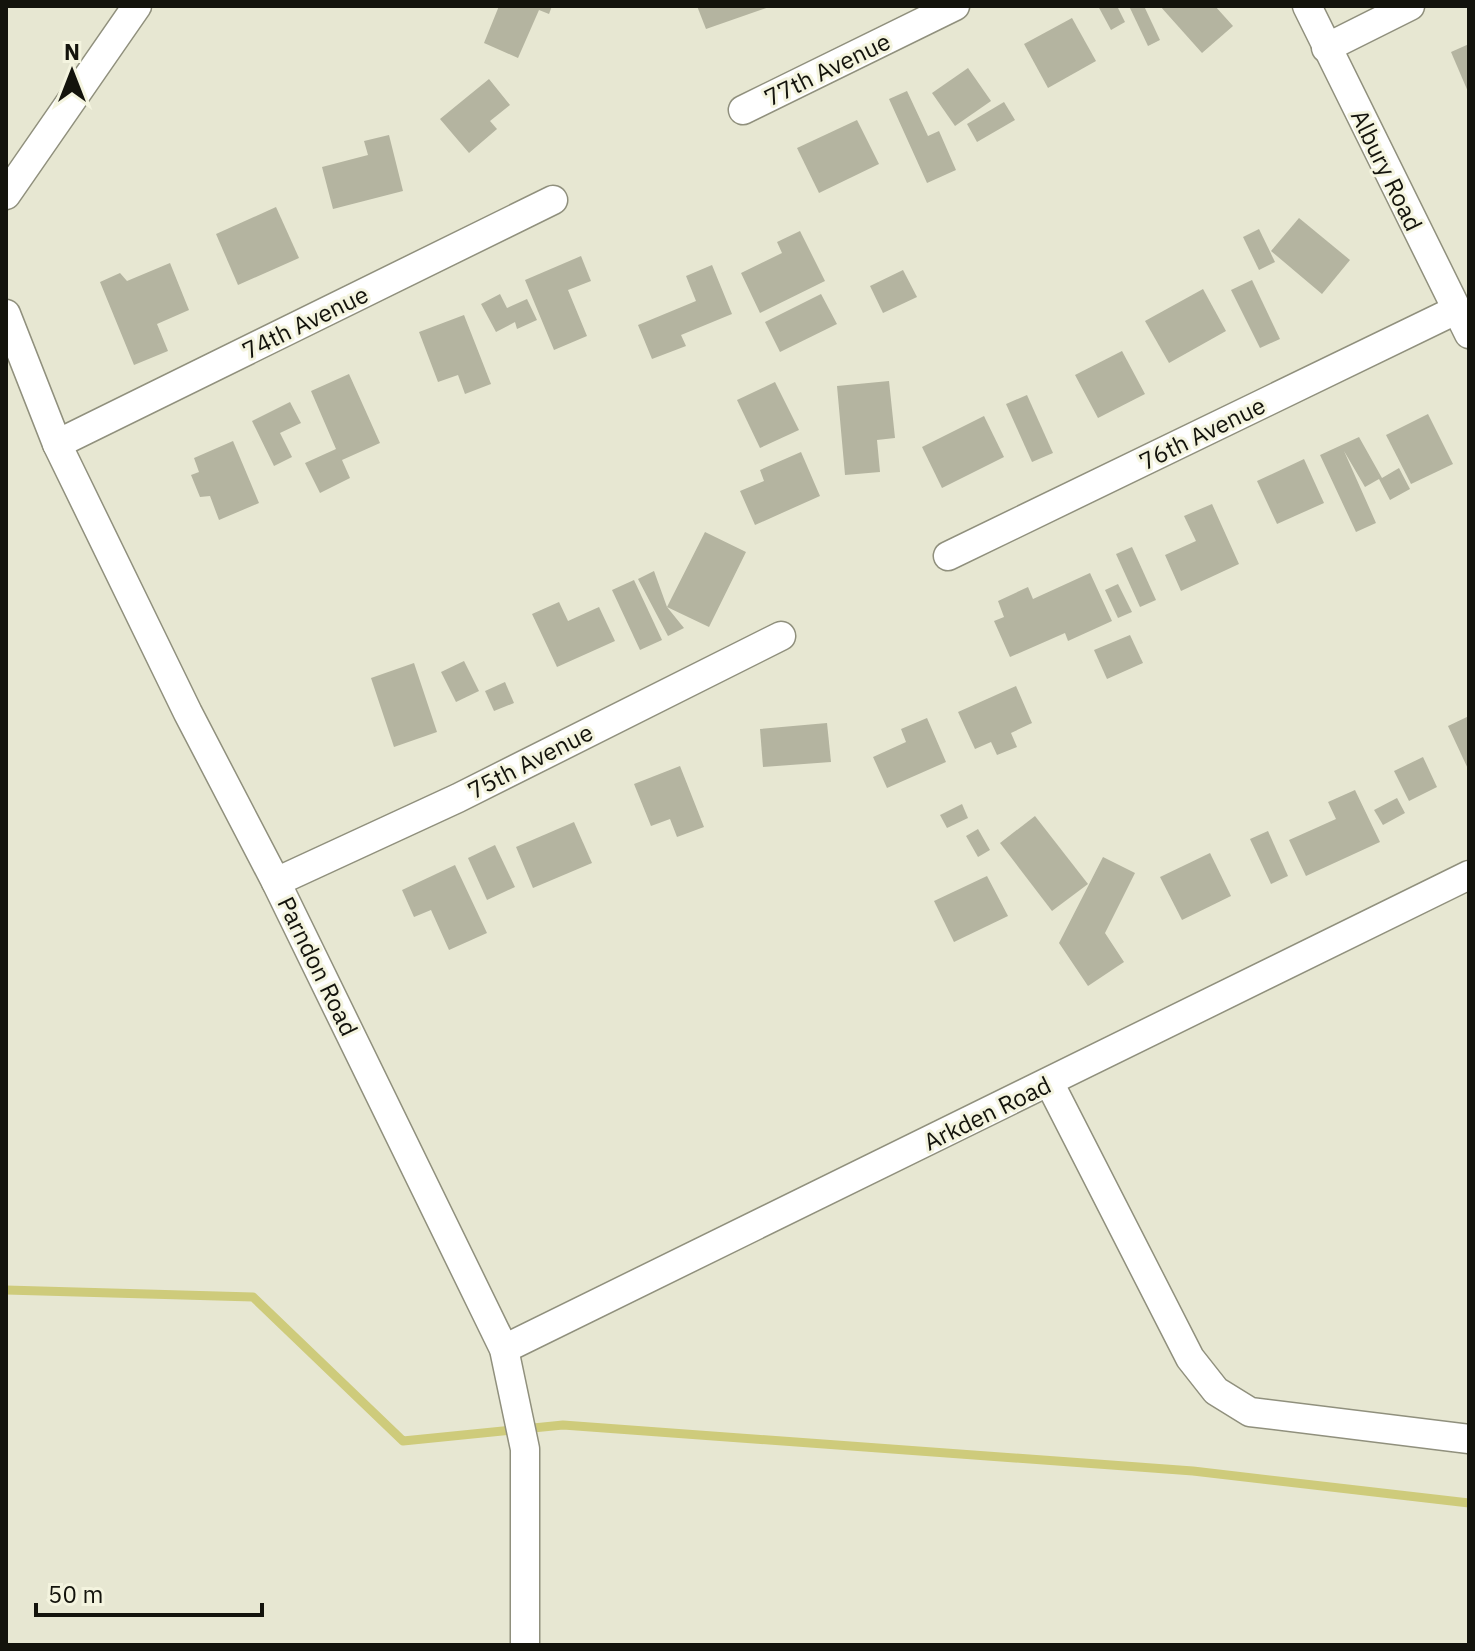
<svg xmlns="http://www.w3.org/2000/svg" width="1475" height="1651" font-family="'IBM Plex Sans',sans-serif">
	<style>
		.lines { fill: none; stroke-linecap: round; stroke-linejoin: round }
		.stream { stroke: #cecb7b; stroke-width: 9 }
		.building { fill: #b4b4a0 }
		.street-casing { stroke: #90907d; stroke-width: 31 }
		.street { stroke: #fff; stroke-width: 28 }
		.labels { text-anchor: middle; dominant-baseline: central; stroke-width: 6; stroke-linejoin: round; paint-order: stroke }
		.street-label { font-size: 24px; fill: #13130c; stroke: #f4f4df }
	</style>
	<rect width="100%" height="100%" fill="#e7e7d2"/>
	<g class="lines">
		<path class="stream" d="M 6,1290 L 253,1297 L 403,1441 L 563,1425 L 1193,1471 L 1469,1503"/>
	</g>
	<g class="building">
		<path d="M 499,6 L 552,6 L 549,14 L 539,10 L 518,58 L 484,43 Z"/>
		<path d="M 697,6 L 772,6 L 706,29 Z"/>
		<path d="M 1098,6 L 1117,6 L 1125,22 L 1111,30 Z"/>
		<path d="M 1129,6 L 1144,6 L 1160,40 L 1148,46 Z"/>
		<path d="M 1160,6 L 1215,6 L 1233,26 L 1202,53 Z"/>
		<path d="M 1072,18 L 1096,61 L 1048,88 L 1024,44 Z"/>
		<path d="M 1469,44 L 1469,94 L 1451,52 Z"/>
		<path d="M 968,68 L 991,101 L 955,126 L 932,93 Z"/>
		<path d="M 489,79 L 510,105 L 490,121 L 497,129 L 469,153 L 440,119 Z"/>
		<path d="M 907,91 L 928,136 L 939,131 L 956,170 L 927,183 L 889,99 Z"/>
		<path d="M 1004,102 L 1015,120 L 977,142 L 967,124 Z"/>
		<path d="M 857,120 L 879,164 L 819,193 L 797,148 Z"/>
		<path d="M 389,135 L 403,191 L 333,209 L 322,167 L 368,155 L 364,141 Z"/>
		<path d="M 276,207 L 299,258 L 238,285 L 216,234 Z"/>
		<path d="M 1299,218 L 1350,260 L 1322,294 L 1271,251 Z"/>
		<path d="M 1259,229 L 1275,262 L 1259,270 L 1243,237 Z"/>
		<path d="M 800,231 L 825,281 L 760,313 L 741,273 L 782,253 L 777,242 Z"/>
		<path d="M 581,256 L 591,281 L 568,290 L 587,336 L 554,350 L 525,280 Z"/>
		<path d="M 170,263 L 189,310 L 157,324 L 168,351 L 134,365 L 100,282 L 120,273 L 127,281 Z"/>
		<path d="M 712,265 L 732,314 L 681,335 L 686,346 L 652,359 L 638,325 L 696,301 L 686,276 Z"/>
		<path d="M 903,270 L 917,297 L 883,313 L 870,286 Z"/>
		<path d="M 1252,280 L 1280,339 L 1260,348 L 1231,290 Z"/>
		<path d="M 1203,289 L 1226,331 L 1169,363 L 1145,321 Z"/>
		<path d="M 500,294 L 507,308 L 527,299 L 537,320 L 517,329 L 515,322 L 496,332 L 481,304 Z"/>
		<path d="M 821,294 L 837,324 L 780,352 L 765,322 Z"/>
		<path d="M 464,315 L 491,384 L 465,394 L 458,375 L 438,382 L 419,332 Z"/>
		<path d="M 1122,351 L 1145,394 L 1098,418 L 1075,375 Z"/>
		<path d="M 349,374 L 380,443 L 342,460 L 350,478 L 320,493 L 305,463 L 336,449 L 311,391 Z"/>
		<path d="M 889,381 L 895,438 L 877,440 L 880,472 L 845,475 L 837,386 Z"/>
		<path d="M 775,382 L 799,430 L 760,448 L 737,400 Z"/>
		<path d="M 1027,395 L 1053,453 L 1032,462 L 1006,404 Z"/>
		<path d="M 290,402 L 301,423 L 280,433 L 292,457 L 274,466 L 252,421 Z"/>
		<path d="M 1428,414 L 1453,464 L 1411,484 L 1386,435 Z"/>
		<path d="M 984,416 L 1004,457 L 942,488 L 922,447 Z"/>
		<path d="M 1359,437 L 1382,478 L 1399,468 L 1410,489 L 1390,500 L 1379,479 L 1365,487 L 1344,451 L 1376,523 L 1356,532 L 1320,455 Z"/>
		<path d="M 233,441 L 259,503 L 219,520 L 210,496 L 200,497 L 191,475 L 199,472 L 194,458 Z"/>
		<path d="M 801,452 L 820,496 L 755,525 L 740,491 L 764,481 L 760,470 Z"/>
		<path d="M 1304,459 L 1324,503 L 1277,524 L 1257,481 Z"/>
		<path d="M 1212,504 L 1239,564 L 1181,591 L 1165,555 L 1196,541 L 1184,516 Z"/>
		<path d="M 705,532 L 746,552 L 709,627 L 667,607 L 684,628 L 668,636 L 638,579 L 654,571 L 667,607 Z"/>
		<path d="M 1132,547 L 1156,600 L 1140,607 L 1116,554 Z"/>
		<path d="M 1090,573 L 1112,621 L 1068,641 L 1065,633 L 1010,657 L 994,621 L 1004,617 L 998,601 L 1028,587 L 1033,599 Z"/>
		<path d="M 634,580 L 662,640 L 640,650 L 612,590 Z"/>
		<path d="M 1118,584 L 1132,612 L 1118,618 L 1105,590 Z"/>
		<path d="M 559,602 L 568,621 L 599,607 L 615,641 L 557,667 L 532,614 Z"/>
		<path d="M 1130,635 L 1143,663 L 1107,679 L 1094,650 Z"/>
		<path d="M 464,661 L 479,691 L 456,702 L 441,672 Z"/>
		<path d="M 414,663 L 437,732 L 394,747 L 371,678 Z"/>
		<path d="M 505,682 L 514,703 L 494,711 L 485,691 Z"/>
		<path d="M 1016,686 L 1032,723 L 1011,733 L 1017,747 L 997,755 L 991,742 L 975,749 L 958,712 Z"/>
		<path d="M 1469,716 L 1469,771 L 1448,726 Z"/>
		<path d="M 927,718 L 946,762 L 887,788 L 873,757 L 906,742 L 901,729 Z"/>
		<path d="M 827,723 L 831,762 L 763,767 L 760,729 Z"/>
		<path d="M 1423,757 L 1437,787 L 1409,801 L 1394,771 Z"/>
		<path d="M 680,766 L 704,827 L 677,837 L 670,819 L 651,826 L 634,784 Z"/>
		<path d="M 1355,790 L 1380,842 L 1306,876 L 1289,840 L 1336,819 L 1328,802 Z"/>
		<path d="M 1397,798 L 1405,813 L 1383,825 L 1374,810 Z"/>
		<path d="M 962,804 L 968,818 L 947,828 L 940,815 Z"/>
		<path d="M 1035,816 L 1088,884 L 1052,911 L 1000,843 Z"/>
		<path d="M 574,822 L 592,863 L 533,888 L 516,847 Z"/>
		<path d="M 978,829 L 990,850 L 978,857 L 966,836 Z"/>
		<path d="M 1268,831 L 1288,876 L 1271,884 L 1250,839 Z"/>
		<path d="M 495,845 L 515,887 L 487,900 L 468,858 Z"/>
		<path d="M 1210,853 L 1231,896 L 1182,920 L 1160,877 Z"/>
		<path d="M 1103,857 L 1135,873 L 1105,933 L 1124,962 L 1088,986 L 1059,943 Z"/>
		<path d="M 455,865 L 487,933 L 449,950 L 431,910 L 414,917 L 402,890 Z"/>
		<path d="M 987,876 L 1008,916 L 954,942 L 934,901 Z"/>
	</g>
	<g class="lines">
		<g class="street-casing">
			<g id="street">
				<path d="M 1307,6 L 1469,334"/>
				<path d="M 1326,48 L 1410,6"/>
				<path d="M 743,110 L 955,6"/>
				<path d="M 6,195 L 137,6"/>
				<path d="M 6,314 L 57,444 L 188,713 L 276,882 L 504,1349 L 525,1449 L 525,1645"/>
				<path d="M 57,444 L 553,200"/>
				<path d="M 948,556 L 1456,310"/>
				<path d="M 276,882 L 458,798 L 781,636"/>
				<path d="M 1049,1082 L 1190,1358 L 1216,1391 L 1250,1412 L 1469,1439"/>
				<path d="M 504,1349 L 1469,875"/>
			</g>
		</g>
		<use href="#street" class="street"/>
	</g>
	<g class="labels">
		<g class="street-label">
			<text transform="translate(827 69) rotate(-26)">77th Avenue</text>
			<text transform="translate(1387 170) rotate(64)">Albury Road</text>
			<text transform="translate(305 322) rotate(-26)">74th Avenue</text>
			<text transform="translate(1202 433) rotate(-26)">76th Avenue</text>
			<text transform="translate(530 761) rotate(-27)">75th Avenue</text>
			<text transform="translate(318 966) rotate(64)">Parndon Road</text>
			<text transform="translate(987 1113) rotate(-26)">Arkden Road</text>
		</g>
	</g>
	<rect width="1475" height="1651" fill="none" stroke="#13130c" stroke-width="16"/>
	<g transform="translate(72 72)" stroke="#f4f4df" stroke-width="6" paint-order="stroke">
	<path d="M0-6L14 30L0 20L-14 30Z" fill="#13130c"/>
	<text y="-12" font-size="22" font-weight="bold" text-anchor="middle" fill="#13130c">N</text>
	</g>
	<path d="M36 1603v12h226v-12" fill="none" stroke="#13130c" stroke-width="4"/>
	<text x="48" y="1603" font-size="24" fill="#13130c" stroke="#f4f4df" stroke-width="6" paint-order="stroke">50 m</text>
</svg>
